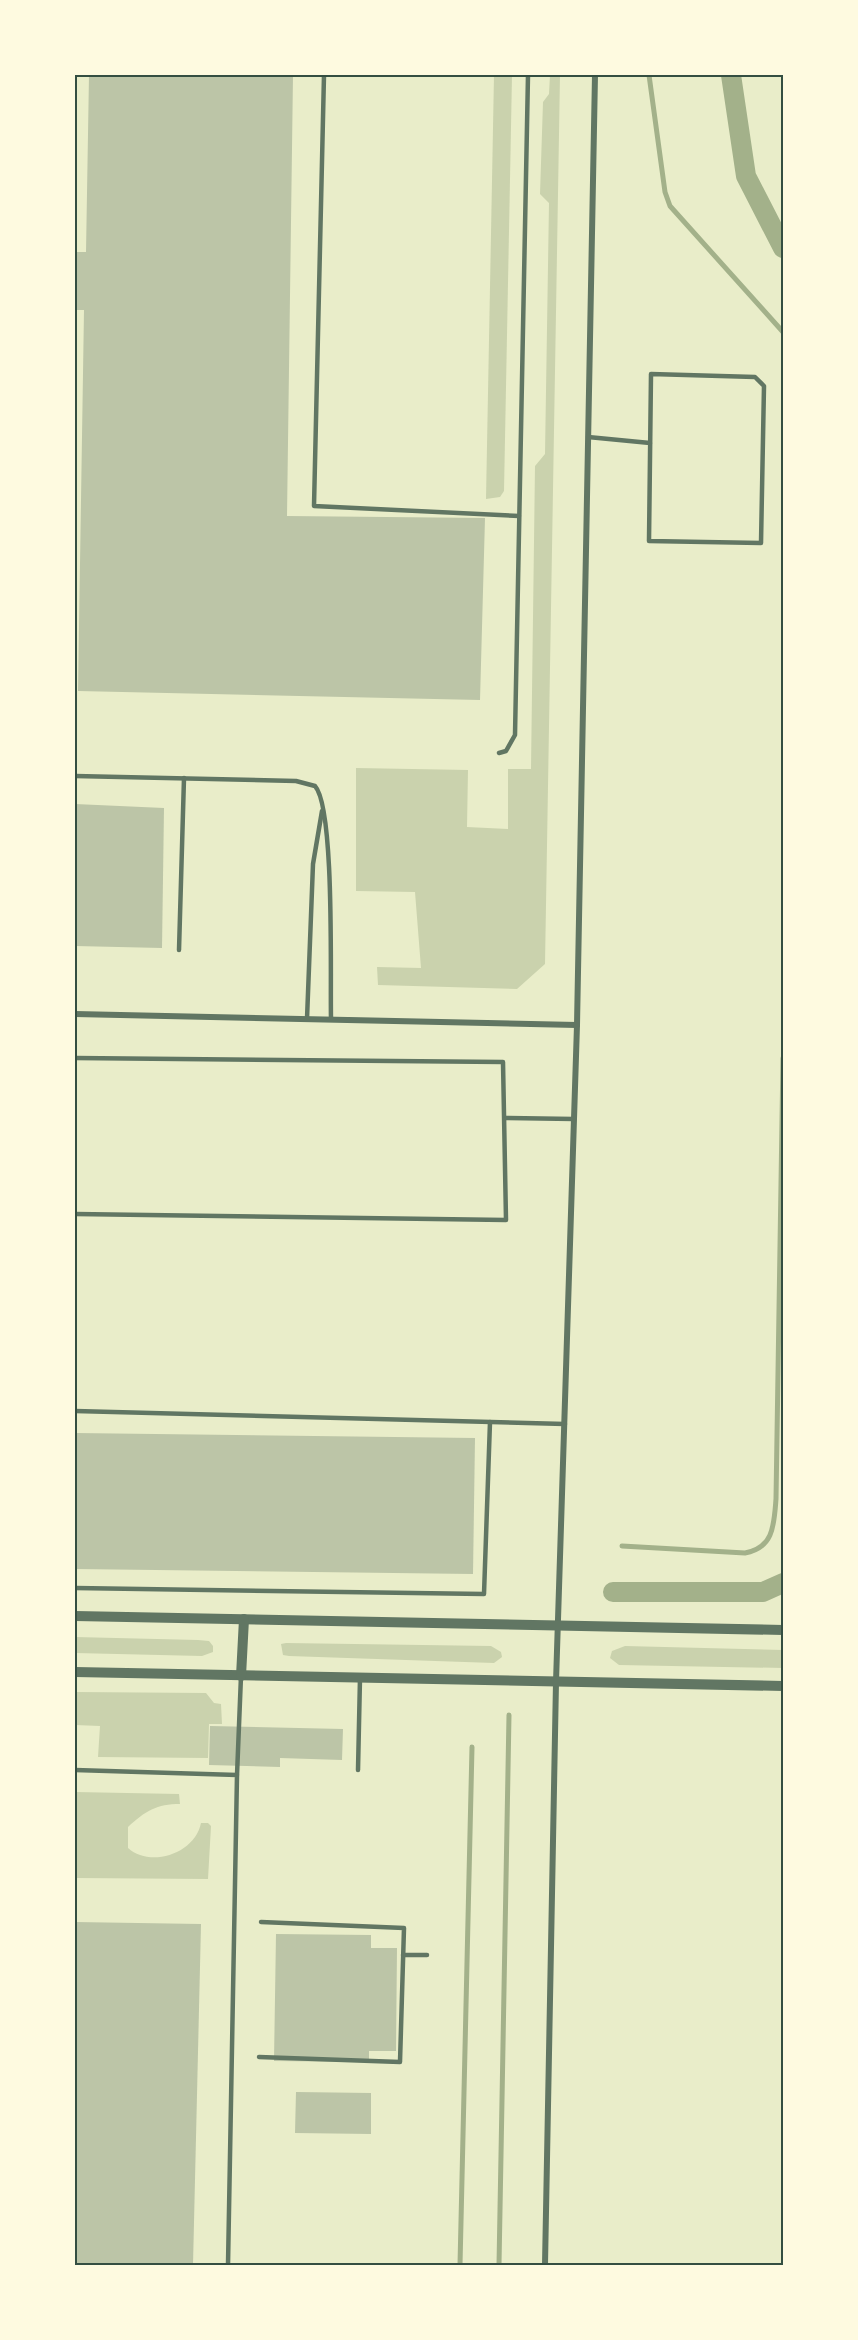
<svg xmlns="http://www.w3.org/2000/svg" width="858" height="2340" font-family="Montserrat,sans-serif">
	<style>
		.green { fill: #cad2ad }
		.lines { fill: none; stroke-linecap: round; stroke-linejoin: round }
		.stream { stroke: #a3b18a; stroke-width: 5 }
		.canal { stroke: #a3b18a; stroke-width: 20 }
		.building { fill: #bcc5a7 }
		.service { stroke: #617663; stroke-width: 4.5 }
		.minor { stroke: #617663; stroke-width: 6 }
		.tertiary { stroke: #617663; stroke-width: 10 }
		.neatline { fill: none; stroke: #344e41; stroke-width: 2 }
	</style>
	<rect width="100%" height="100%" fill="#e9edc9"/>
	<g class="green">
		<path d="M 494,75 L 512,75 L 504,491 L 500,497 L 486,499 Z"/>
		<path d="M 550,75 L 560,75 L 545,964 L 517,989 L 378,985 L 377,967 L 421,968 L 415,892 L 356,891 L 356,768 L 468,770 L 467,827 L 508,829 L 508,769 L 531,769 L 535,466 L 545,454 L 549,203 L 540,194 L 543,102 L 549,94 Z"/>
		<path d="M 75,1637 L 198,1640 L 209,1641 L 213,1646 L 213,1652 L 202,1656 L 75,1653 Z"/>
		<path d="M 286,1643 L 491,1646 L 501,1652 L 502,1657 L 494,1663 L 289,1656 L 283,1655 L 281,1644 Z"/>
		<path d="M 625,1646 L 783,1650 L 783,1668 L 619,1665 L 610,1658 L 612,1651 Z"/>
		<path d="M 75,1692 L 206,1693 L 214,1703 L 221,1704 L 222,1724 L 209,1724 L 208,1758 L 98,1757 L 100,1726 L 75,1725 Z"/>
		<path d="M 75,1792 L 179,1794 L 180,1804 C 157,1804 145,1811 128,1827 L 128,1848 C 150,1868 195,1854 201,1823 L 208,1823 L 211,1826 L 208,1879 L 75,1878 Z"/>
	</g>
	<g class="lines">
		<g class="stream">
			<path d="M 649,75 L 665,192 L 670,206 L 783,332"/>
			<path d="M 622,1546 L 745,1553 C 774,1548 774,1524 776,1499 L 783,1058"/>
			<path d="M 460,2265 L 472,1747"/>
			<path d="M 499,2265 L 509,1715"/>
		</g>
		<g class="canal">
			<path d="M 731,75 L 746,176 L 783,248"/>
			<path d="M 613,1592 L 763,1592 L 783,1583"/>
		</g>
	</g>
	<g class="building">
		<path d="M 89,75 L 293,75 L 287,516 L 485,518 L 480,700 L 78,691 L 84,310 L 75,310 L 75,252 L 86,252 Z"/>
		<path d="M 75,804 L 164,808 L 162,948 L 75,946 Z"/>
		<path d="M 75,1433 L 475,1438 L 473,1574 L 75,1569 Z"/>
		<path d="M 210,1726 L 343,1729 L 342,1760 L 280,1758 L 280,1767 L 209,1765 Z"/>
		<path d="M 75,1922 L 201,1924 L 193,2265 L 75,2265 Z"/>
		<path d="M 276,1934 L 371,1935 L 371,1948 L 397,1948 L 396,2051 L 369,2051 L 369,2062 L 274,2061 Z"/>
		<path d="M 296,2092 L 371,2093 L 371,2134 L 295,2133 Z"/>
	</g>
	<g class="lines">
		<g class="service">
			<path d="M 324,75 L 314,506 L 519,516"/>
			<path d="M 651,374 L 755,377 L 764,386 L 761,543 L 649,541 Z"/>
			<path d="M 588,437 L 650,443"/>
			<path d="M 499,753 L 506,751 L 515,735 L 528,75"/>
			<path d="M 75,776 L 296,781 L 315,786 C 335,808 330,980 331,1019"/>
			<path d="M 179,950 L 184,778"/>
			<path d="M 307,1019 L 313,864 L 322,811"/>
			<path d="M 75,1058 L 503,1062 L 506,1220 L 75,1214"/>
			<path d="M 506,1118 L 574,1119"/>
			<path d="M 75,1411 L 565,1424"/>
			<path d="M 75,1588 L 484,1594 L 490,1422"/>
			<path d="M 75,1770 L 237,1775 L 228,2265"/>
			<path d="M 358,1770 L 360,1678"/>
			<path d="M 237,1775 L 241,1676"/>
			<path d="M 403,1955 L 427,1955"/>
			<path d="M 259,2057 L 400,2062 L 404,1928 L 261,1922"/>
		</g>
		<g class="minor">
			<path d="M 75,1014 L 577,1025"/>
			<path d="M 545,2265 L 556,1682 L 577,1025 L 595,75"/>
		</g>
		<g class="tertiary">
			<path d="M 75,1616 L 783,1630"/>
			<path d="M 75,1672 L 783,1686"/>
			<path d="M 241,1676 L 244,1619"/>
		</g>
	</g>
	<rect width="858" height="2340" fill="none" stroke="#fefae0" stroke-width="153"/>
	<rect x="76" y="76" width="706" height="2188" class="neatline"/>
</svg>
